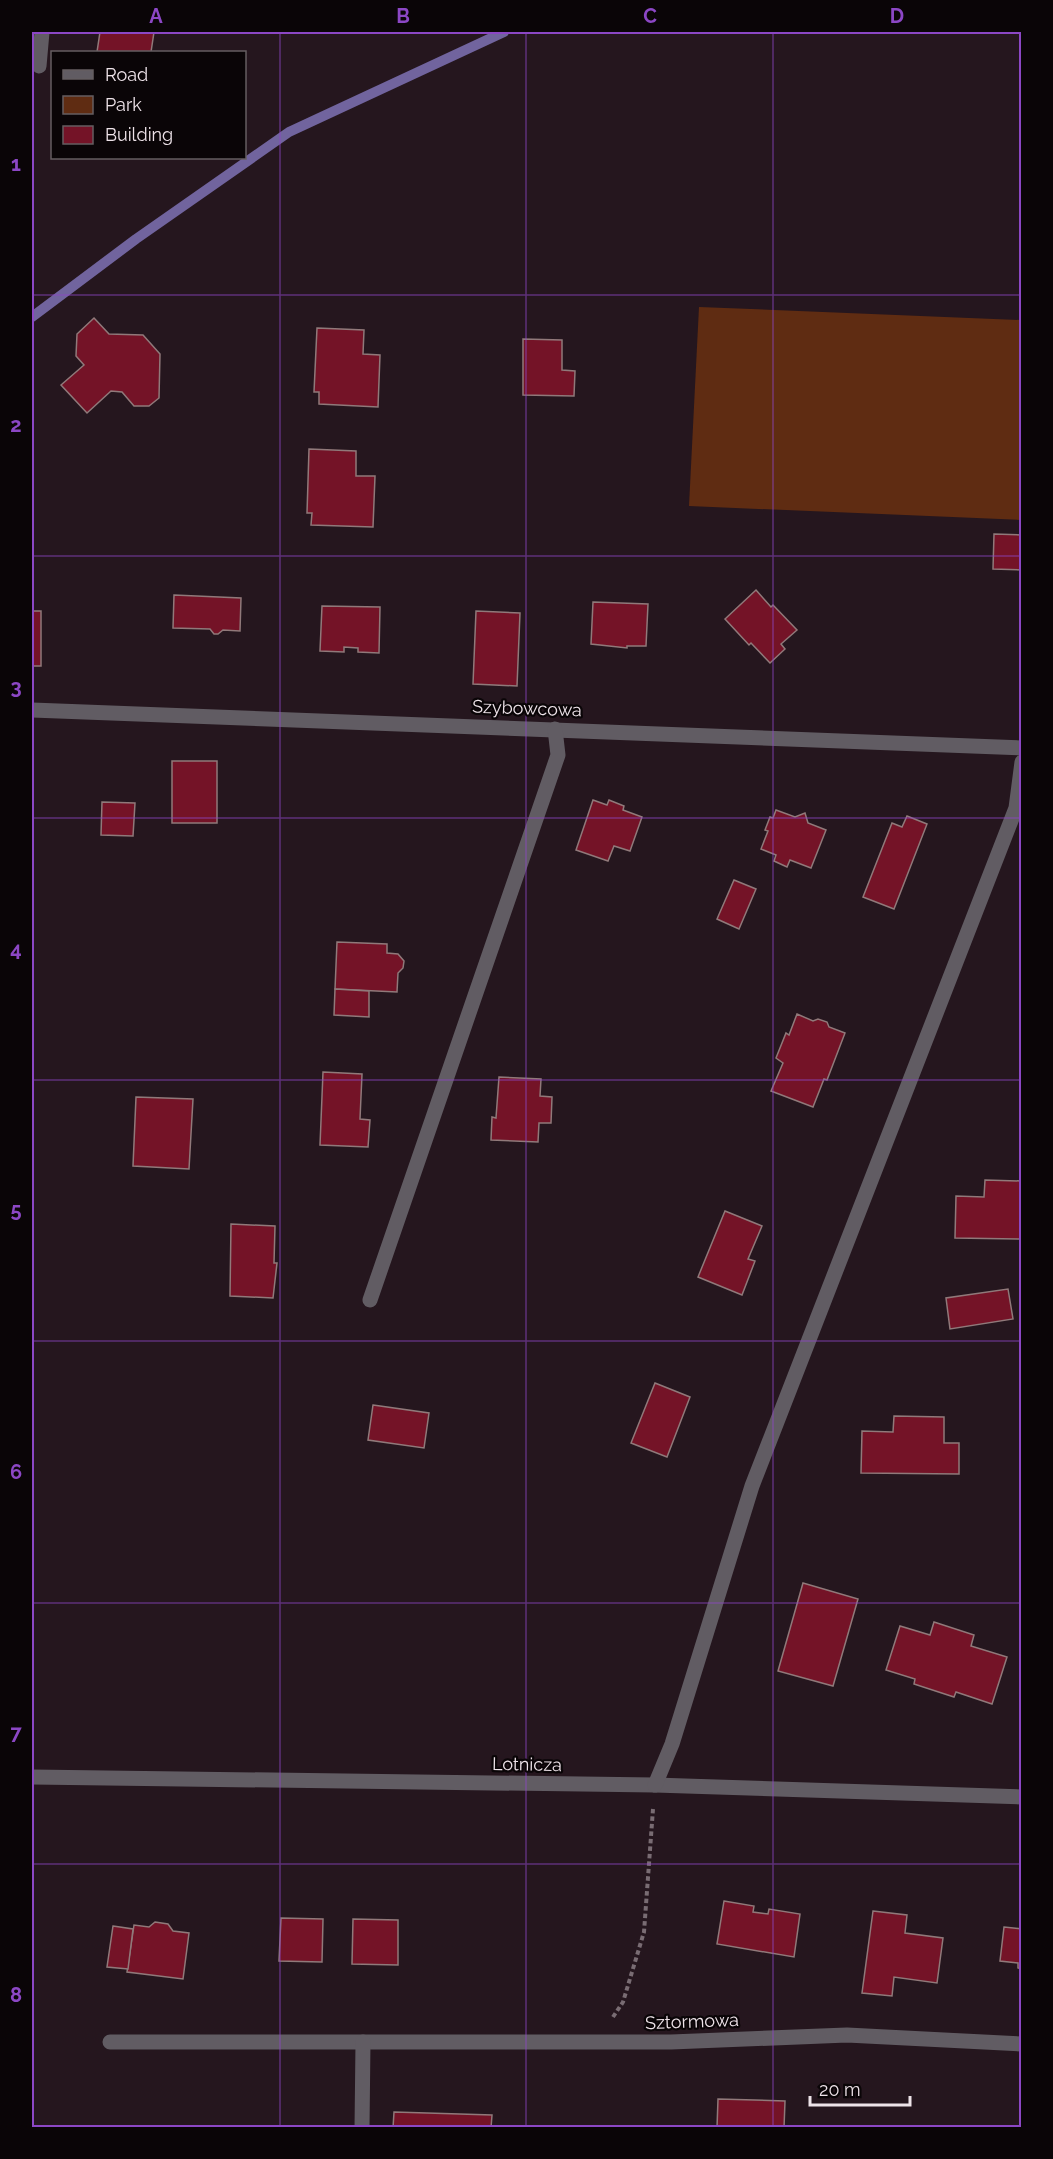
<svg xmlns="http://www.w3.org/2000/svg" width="1053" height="2159" font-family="Raleway,sans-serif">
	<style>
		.green { fill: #5f2c12 }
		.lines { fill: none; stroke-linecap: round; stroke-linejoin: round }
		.stream { stroke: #71649e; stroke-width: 10 }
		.building { fill: #741327; stroke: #90797a; stroke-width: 1.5 }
		.path { stroke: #796c73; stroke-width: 4; stroke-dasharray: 4.5 3; stroke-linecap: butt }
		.minor { stroke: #615c63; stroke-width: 15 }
		.grid { fill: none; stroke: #8c47c5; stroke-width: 1.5; stroke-opacity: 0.55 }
		.labels { text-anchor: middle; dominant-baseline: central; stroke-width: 4.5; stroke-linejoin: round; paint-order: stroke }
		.street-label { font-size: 18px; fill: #eee3e9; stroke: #0a0507 }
		.neatline { fill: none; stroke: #8c47c5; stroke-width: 2 }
		.grid-label { font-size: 20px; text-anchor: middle; font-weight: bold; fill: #8c47c5 }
	</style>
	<rect width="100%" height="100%" fill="#25161e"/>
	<path class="green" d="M 699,307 L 1021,320 L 1021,520 L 689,506 Z"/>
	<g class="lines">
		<path class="stream" d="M 32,317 L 136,239 L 289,132 L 504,32"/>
	</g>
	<g class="building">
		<path d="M 100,32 L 154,32 L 151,52 L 97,52 Z"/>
		<path d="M 94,318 L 109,334 L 143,335 L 160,354 L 159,398 L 149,406 L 134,406 L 122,392 L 111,391 L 87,413 L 61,385 L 84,365 L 76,356 L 77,334 Z"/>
		<path d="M 317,328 L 364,330 L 363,354 L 380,355 L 378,407 L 319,404 L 319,392 L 314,392 Z"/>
		<path d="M 523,339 L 562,340 L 562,370 L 575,371 L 574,396 L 523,395 Z"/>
		<path d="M 309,449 L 356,451 L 356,476 L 375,476 L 373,527 L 311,525 L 312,513 L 307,513 Z"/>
		<path d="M 994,534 L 1022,535 L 1022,570 L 993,569 Z"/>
		<path d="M 756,590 L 771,607 L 773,605 L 797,630 L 781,644 L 785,649 L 770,663 L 751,643 L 749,645 L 725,619 Z"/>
		<path d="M 174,595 L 241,598 L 240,631 L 223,630 L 218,634 L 214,634 L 210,629 L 173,628 Z"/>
		<path d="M 593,602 L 648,604 L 646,646 L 627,646 L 627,648 L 591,644 Z"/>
		<path d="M 322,606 L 380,607 L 379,653 L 358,652 L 358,648 L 344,647 L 344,652 L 320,651 Z"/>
		<rect x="32" y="611" width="9" height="55"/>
		<path d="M 476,611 L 520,613 L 517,686 L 473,684 Z"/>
		<rect x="172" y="761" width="45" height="62"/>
		<path d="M 593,800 L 607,805 L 609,800 L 624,806 L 623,810 L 642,817 L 630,851 L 614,846 L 608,861 L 576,850 Z"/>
		<path d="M 102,802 L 135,803 L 133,836 L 101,835 Z"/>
		<path d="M 776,810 L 795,817 L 805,813 L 808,823 L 826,830 L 811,868 L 790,860 L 787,867 L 774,861 L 776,855 L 761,849 L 768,831 L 765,830 L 770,817 L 773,818 Z"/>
		<path d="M 907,816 L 927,824 L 894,909 L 863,897 L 892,823 L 902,827 Z"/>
		<path d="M 734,880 L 756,889 L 739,929 L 717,919 Z"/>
		<path d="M 337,942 L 387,944 L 387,953 L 398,954 L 404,961 L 403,968 L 398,973 L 397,992 L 335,989 Z"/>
		<path d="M 335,989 L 369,991 L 369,1017 L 334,1015 Z"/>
		<path d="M 797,1014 L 813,1021 L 818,1019 L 827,1022 L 829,1027 L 845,1033 L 827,1080 L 824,1079 L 813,1107 L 771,1091 L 783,1063 L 776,1058 L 786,1033 L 789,1035 Z"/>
		<path d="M 323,1072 L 362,1074 L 360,1119 L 370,1120 L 368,1147 L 320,1145 Z"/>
		<path d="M 499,1077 L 541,1079 L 540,1096 L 552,1097 L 551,1123 L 539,1123 L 538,1142 L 491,1140 L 492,1117 L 496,1118 Z"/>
		<path d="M 136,1097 L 193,1099 L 189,1169 L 133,1166 Z"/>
		<path d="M 985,1180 L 1022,1181 L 1022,1239 L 955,1238 L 956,1196 L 984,1197 Z"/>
		<path d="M 725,1211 L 762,1226 L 748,1259 L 755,1261 L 742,1295 L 698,1277 Z"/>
		<path d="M 231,1224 L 275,1226 L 274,1263 L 277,1263 L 273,1298 L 230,1296 Z"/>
		<path d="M 1008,1289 L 1013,1319 L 950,1329 L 946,1298 Z"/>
		<path d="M 655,1383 L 690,1397 L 667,1457 L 631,1443 Z"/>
		<path d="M 373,1405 L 429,1413 L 424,1448 L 368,1440 Z"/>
		<path d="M 894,1416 L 944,1417 L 944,1443 L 959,1443 L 959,1474 L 861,1473 L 862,1431 L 893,1432 Z"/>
		<path d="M 803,1583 L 858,1599 L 833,1686 L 778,1671 Z"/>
		<path d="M 934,1622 L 974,1635 L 971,1646 L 1007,1657 L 992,1704 L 956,1692 L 954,1697 L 914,1684 L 915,1679 L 886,1670 L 900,1626 L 930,1635 Z"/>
		<path d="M 724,1901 L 754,1906 L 753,1912 L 768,1914 L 769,1909 L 800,1914 L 794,1957 L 717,1944 Z"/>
		<path d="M 873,1911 L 907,1915 L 905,1933 L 943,1938 L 937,1983 L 894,1977 L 892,1996 L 862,1993 Z"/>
		<path d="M 281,1918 L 323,1919 L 322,1962 L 279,1961 Z"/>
		<path d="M 353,1919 L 398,1920 L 398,1965 L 352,1964 Z"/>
		<path d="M 155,1922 L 168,1924 L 173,1931 L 189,1933 L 183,1979 L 127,1972 L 134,1925 L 149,1927 Z"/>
		<path d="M 113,1926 L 133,1929 L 128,1969 L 107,1967 Z"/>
		<path d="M 1004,1927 L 1022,1929 L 1022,1969 L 1018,1968 L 1018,1963 L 1000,1961 Z"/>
		<path d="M 718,2099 L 785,2101 L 784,2128 L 717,2128 Z"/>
		<path d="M 394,2112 L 492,2115 L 491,2128 L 393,2128 Z"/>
	</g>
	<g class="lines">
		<path class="path" d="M 613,2017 L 623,2002 L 644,1932 L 653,1809"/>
		<g class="minor">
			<path d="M 39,66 L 42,32"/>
			<path d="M 32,710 L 1022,748"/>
			<path d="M 370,1300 L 558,755 L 555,729"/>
			<path d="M 32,1777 L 655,1785 L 1022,1797"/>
			<path d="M 655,1785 L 672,1744 L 752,1486 L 1016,808 L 1022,762"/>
			<path d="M 110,2042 L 671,2042 L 847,2035 L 1022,2044"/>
			<path d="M 362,2128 L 363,2042"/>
		</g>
	</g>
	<path class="grid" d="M 280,32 L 280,2128M 526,32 L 526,2128M 773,32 L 773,2128M 32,295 L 1022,295M 32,556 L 1022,556M 32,818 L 1022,818M 32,1080 L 1022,1080M 32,1341 L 1022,1341M 32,1603 L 1022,1603M 32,1864 L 1022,1864"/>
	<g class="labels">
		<g class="street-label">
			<text transform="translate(527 708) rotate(2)">Szybowcowa</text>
			<text transform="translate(527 1764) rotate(1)">Lotnicza</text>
			<text transform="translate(692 2021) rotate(-2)">Sztormowa</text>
		</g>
	</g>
	<rect width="1053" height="2159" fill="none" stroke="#0a0507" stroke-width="66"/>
	<rect x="51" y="51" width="195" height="108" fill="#0a0507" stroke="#655e61" stroke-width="1.5"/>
	<rect x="63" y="70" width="30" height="9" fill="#615c63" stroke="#655e61" stroke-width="1.5"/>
	<text x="105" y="81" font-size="18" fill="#eee3e9">Road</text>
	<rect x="63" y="96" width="30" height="18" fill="#5f2c12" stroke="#655e61" stroke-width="1.5"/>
	<text x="105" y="111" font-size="18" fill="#eee3e9">Park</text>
	<rect x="63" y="126" width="30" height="18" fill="#741327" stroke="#655e61" stroke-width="1.5"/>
	<text x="105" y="141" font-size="18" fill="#eee3e9">Building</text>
	<path d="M810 2096v9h100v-9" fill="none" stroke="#eee3e9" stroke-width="3"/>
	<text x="819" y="2096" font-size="18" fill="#eee3e9" stroke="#0a0507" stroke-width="4.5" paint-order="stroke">20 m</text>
	<rect x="33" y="33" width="987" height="2093" class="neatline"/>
	<g class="grid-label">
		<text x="156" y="23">A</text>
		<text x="403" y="23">B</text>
		<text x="650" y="23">C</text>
		<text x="897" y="23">D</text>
		<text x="16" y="171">1</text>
		<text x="16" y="432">2</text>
		<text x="16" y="694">3</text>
		<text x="16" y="956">4</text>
		<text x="16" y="1217">5</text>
		<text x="16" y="1479">6</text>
		<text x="16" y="1740">7</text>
		<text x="16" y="2002">8</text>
	</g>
</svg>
